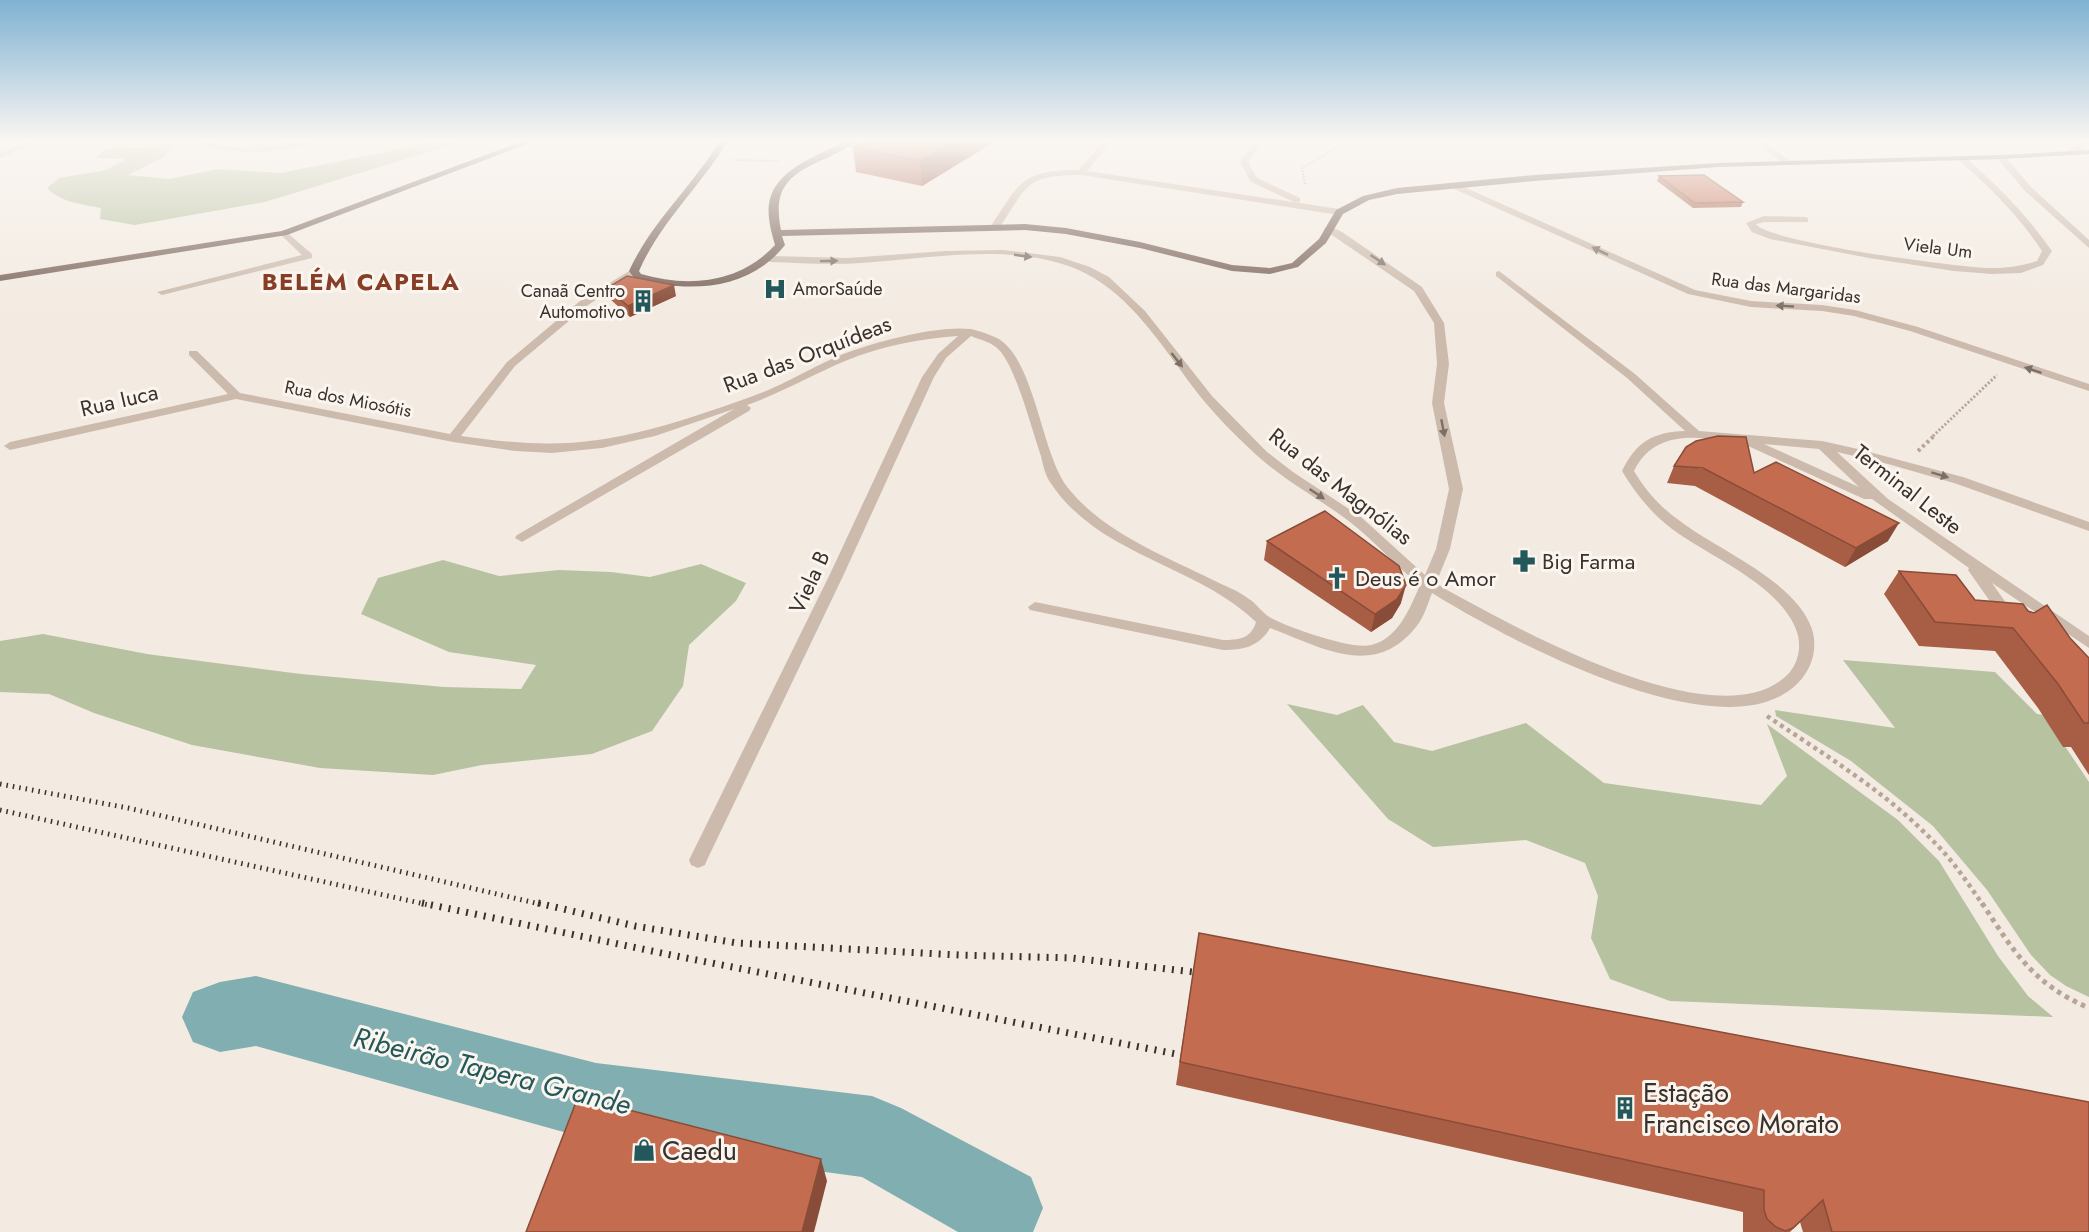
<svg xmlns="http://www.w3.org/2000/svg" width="2089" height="1232" font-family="Jost,sans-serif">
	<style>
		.green { fill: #b7c2a1 }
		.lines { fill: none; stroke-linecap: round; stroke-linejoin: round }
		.river { fill: #81aeb0; fill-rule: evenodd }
		.path-far4 { stroke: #b7a597; stroke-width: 2; stroke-dasharray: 1.5 1.5; stroke-linecap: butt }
		.path-far3 { stroke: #b7a597; stroke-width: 3; stroke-dasharray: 2 2; stroke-linecap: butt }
		.path-far2 { stroke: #b7a597; stroke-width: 4; stroke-dasharray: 3 3; stroke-linecap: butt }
		.path-far1 { stroke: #b7a597; stroke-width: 4.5; stroke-dasharray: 4 4; stroke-linecap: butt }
		.path { stroke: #b7a597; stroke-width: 5; stroke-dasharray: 4.5 4.5; stroke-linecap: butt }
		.minor { fill: #ccbbad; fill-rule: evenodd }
		.major { fill: #7c675d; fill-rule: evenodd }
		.rail-far1 { stroke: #3a302c; stroke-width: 5; stroke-dasharray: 1.5 5; stroke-linecap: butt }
		.rail { stroke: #3a302c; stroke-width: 7; stroke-dasharray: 2 7; stroke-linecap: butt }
		.wall { fill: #a85d45 }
		.shaded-wall { fill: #884c38 }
		.building { fill: #c36c50; stroke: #884c38; stroke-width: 1.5 }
		.oneway { fill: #7c6f66 }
		.labels { text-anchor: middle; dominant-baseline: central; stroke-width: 6; stroke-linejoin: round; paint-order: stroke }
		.far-street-label { font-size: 18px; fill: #3a302c; stroke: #faf5ee }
		.far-poi-label { font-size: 18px; fill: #3a302c; stroke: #faf5ee; text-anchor: start }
		.street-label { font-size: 22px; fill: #3a302c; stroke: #faf5ee }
		.poi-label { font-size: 22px; fill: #3a302c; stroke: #faf5ee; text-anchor: start }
		.far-district-label { font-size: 24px; font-weight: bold; letter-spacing: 1.5px; fill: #873d26; stroke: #faf5ee }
		.near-poi-label { font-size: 27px; fill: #3a302c; stroke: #faf5ee; text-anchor: start }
		.near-water-label { font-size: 28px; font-style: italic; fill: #22585b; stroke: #faf5ee }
	</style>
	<rect width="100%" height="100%" fill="#f3ebe2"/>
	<g class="green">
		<path d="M 444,140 L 465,141 L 265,202 L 135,225 L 100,219 L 101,208 C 81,204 62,203 47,188 L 59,178 L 106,170 L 126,159 L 96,158 C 109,141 127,150 145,148 C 156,147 163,144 174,145 L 164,157 L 128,175 L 169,179 L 217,169 L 281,173 Z"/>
		<path d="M 443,560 L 499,576 L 559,570 L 611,572 L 650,577 L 701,564 L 746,583 L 736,601 L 689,645 L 683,686 L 652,731 L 592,754 L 482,765 L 433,775 L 320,768 L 192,745 L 94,713 L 49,694 L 0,692 L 0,641 L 43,634 L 147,654 L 301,674 L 444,687 L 521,689 L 536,665 L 449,652 L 361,614 L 378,578 Z"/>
		<path d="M 1843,660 L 1995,672 L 2037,714 L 2044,715 L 2089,782 L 2089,997 L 2066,986 L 2050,975 L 2031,955 L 1987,890 L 1933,826 L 1851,761 L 1776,716 L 1775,710 L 1895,728 Z"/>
		<path d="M 1287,704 L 1337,715 L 1363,705 L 1394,742 L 1432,751 L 1526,723 L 1604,783 L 1761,805 L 1787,776 L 1767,724 L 1898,820 L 1939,861 L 1998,956 L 2028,996 L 2053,1017 L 1670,1001 L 1610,979 L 1591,938 L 1598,896 L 1585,863 L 1526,840 L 1433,847 L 1388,819 Z"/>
	</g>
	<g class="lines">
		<path class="river" d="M 256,976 L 596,1063 L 872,1096 L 901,1108 L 1031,1177 L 1043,1208 L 1033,1232 L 958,1232 L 862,1177 L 596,1141 L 256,1046 L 220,1052 L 193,1042 L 182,1017 L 193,992 L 220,982 Z"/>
		<g class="path-far4">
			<path d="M 733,160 L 779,161"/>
			<path d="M 1305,184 L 1302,168 L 1351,139"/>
		</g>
		<path class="path-far3" d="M 1933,436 L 1997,375"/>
		<path class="path-far2" d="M 1918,451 L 1935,435"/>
		<path class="path-far1" d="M 1767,716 C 1823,754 1885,791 1932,840 C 1952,859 1967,882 1983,905"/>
		<path class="path" d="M 1982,903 C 2014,952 2033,984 2089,1008"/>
		<g class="minor">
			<path d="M 33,139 L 44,139 L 0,158 L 0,153 Z"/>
			<path d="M 189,139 L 238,148 L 325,139 C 299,154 214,158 189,139 Z"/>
			<path d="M 1105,139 L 1113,139 L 1087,171 L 1339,209 L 1343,212 L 1339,215 L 1081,175 C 1025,175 1028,185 999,228 L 993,228 L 991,226 C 1020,182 1022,170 1079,170 Z"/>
			<path d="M 1256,139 L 1264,139 L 1248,162 L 1257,178 L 1300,198 L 1300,202 L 1294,202 L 1251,182 L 1240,162 Z"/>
			<path d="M 1749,139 L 1759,139 L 1792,162 L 1785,164 Z"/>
			<path d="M 2083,139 L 2089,139 L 2089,142 L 2075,155 L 2069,155 L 2069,151 Z"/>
			<path d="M 1998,155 L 2004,155 L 2031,187 L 2089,240 L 2089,248 L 2025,191 L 1998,159 Z"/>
			<path d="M 1958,156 L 1964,156 C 1997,185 2027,215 2052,251 L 2043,265 L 2021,273 L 1992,274 L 1954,271 L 1869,258 L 1770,239 L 1752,232 L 1746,223 L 1764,216 L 1805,217 L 1808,218 L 1808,222 L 1765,222 L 1756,224 C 1767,242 1961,268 1991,268 C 2007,268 2021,266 2037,261 L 2042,251 C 2019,216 1990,187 1958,160 Z"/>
			<path d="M 1455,183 L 1695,290 L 1751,301 L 1822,305 L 1855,310 L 1918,327 L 2089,384 L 2089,391 L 1910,331 L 1854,316 L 1822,311 L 1751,307 L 1688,294 L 1452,188 L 1451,186 Z"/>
			<path d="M 1329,226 L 1342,232 L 1422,287 L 1444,323 L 1449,364 L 1444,403 L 1463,489 L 1450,549 L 1436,583 L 1447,590 C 1515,627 1715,740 1785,677 C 1799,665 1803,644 1795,627 C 1776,583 1710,557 1672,529 C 1651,513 1635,493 1622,471 C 1636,442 1653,432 1685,431 L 1627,378 L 1496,276 L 1496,272 L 1499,271 L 1635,374 L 1699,431 L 1822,441 L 1858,449 L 1963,477 L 2089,522 L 2089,531 L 1954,483 L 1888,464 L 1837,452 L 1888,499 L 2089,636 L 2089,648 L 1992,583 L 2016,617 L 2008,622 L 2003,620 L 1968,570 L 1969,568 L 1872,499 L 1864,499 L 1748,446 L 1746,443 C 1704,438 1656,426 1634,471 C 1646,491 1661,508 1680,521 C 1719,551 1795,580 1812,629 C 1818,649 1812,669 1798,683 C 1725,758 1503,637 1432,593 C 1428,603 1425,614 1419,623 C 1377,681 1323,648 1270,628 C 1259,647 1243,650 1223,650 L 1030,610 L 1028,607 L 1035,602 L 1223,640 C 1238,640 1251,639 1256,622 C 1196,564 1098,556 1050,482 C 1045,475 1043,465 1041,456 C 1032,431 1016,367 999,350 C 992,342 980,340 971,336 L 946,358 L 934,377 L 844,574 L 707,860 L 705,865 L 698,868 L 691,865 L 689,860 L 830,574 L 922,377 L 938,354 L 958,336 C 919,339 881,346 845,361 C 812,375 781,393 747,405 L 751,408 L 749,411 L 522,542 L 515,538 L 517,535 L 734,409 L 655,436 L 602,448 L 552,453 L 515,451 L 453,442 L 236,399 L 10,450 L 4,446 L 10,442 L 228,394 L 189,355 L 189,351 L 197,351 L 240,393 L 450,434 L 507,362 L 580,301 L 634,268 L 639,271 L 637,273 L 588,305 L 515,366 L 461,436 C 532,446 581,448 651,429 C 689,419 729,405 766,391 C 790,381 811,368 834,358 C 866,344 935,325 970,329 C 978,330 990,335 997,338 C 1035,358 1041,454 1068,488 C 1104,533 1163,555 1213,580 C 1225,586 1239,591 1249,599 C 1257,604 1263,614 1271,618 C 1290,628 1352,650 1371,645 C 1398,639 1410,608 1420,585 C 1395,566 1375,541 1350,522 C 1317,497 1281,479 1251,450 C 1234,434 1218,418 1204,401 C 1162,349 1128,282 1059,263 C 996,245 925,259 861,263 C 830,265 800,263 770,262 L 765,259 L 770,256 L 848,258 L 945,251 L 1003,250 L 1060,257 L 1090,267 L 1109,277 L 1145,311 L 1212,396 L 1267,452 L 1293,472 L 1361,517 L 1425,575 L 1436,549 L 1449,489 L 1432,403 L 1437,364 L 1434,323 L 1414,291 L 1326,231 L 1324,229 ZM 1764,444 L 1819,449 L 1859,487 Z"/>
			<path d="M 284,230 L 312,254 L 312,258 L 162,295 L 157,292 L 302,255 L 281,235 L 281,231 Z"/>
		</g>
		<g class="major">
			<path d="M 528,139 L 540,139 L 287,235 L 0,281 L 0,275 L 282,231 Z"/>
			<path d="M 721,139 L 729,139 C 702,185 661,221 639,271 L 641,274 C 689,288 740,283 775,245 C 771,231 766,213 770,199 C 778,167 824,153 850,139 L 860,139 C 822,169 767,164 781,230 L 1025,224 L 1066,228 L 1140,242 L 1232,265 L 1270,268 L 1292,263 L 1319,239 L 1336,210 L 1363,196 L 1397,188 L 1534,175 L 1718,163 L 2001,155 L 2089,150 L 2089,154 L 2001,159 L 1718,167 L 1534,181 L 1397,194 L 1369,200 L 1343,214 L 1326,243 L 1298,267 L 1270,274 L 1232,271 L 1140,248 L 1066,234 L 1025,230 L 782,236 L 785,245 C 748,292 686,293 634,278 L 629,271 C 652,221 693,186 721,139 Z"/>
		</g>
		<g class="rail-far1">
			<path d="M 0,784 L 128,808 L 544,905"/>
			<path d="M 0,810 L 429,905"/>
		</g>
		<g class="rail">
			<path d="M 422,903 L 671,955 L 1181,1055"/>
			<path d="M 538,903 L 635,926 L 737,943 L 959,955 L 1072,958 L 1193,972"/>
		</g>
	</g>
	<g class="wall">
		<path d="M 999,139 L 922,186 L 856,172 L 853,147 Z"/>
		<path d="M 1659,176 L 1743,202 L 1741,207 L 1693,208 L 1657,181 Z"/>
		<path d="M 607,288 L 676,296 L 630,317 L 610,299 Z"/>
		<path d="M 1674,466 L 1754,473 L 1888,541 L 1845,567 L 1695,486 L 1667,483 Z"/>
		<path d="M 1267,541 L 1401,603 L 1392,618 L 1371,632 L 1264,560 Z"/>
		<path d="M 1899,571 L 1975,600 L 2028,611 L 2070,638 L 2089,658 L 2089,775 L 2071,747 L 2063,747 L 2038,708 L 1995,651 L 1919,646 L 1884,594 Z"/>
		<path d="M 1199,933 L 2089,1232 L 1803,1232 L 1800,1222 L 1790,1232 L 1743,1232 L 1743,1212 L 1176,1085 Z"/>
	</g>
	<g class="shaded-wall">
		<path d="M 957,139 L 999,139 L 922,186 L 920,161 Z"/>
		<path d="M 674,285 L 676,296 L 630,317 L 628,306 Z"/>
		<path d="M 1899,523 L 1888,541 L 1845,567 L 1856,548 Z"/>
		<path d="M 1406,585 L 1401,603 L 1392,618 L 1371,632 L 1375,614 Z"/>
		<path d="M 821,1159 L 827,1181 L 814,1232 L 802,1232 Z"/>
	</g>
	<g class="building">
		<path d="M 869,139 L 957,139 L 920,161 L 853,147 Z"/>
		<path d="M 1704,175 L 1743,202 L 1695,203 L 1659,176 Z"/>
		<path d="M 627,276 L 674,285 L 628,306 L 607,288 Z"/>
		<path d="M 1718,436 L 1746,437 L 1754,473 L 1776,462 L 1899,523 L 1856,548 L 1703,468 L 1674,466 L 1686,447 L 1696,441 Z"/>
		<path d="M 1325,511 L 1399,566 L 1406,585 L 1397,599 L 1375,614 L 1267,541 Z"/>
		<path d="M 1899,571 L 1956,575 L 1975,600 L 2023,604 L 2028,611 L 2034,613 L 2047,605 L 2070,638 L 2089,658 L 2089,723 L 2084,723 L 2058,684 L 2013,628 L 1935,622 Z"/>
		<path d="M 1199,933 L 2089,1102 L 2089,1232 L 1832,1232 L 1823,1200 L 1793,1228 L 1785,1231 L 1776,1227 L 1767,1219 L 1764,1210 L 1764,1190 L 1180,1062 Z"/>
		<path d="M 578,1097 L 821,1159 L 802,1232 L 526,1232 Z"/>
	</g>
	<defs><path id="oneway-solid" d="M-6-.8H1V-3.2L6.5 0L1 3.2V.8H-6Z" transform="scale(1.5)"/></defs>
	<g class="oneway">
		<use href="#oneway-solid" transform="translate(1600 251) rotate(-154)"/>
		<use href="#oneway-solid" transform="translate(1023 256) rotate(8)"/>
		<use href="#oneway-solid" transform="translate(1378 260) rotate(34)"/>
		<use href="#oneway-solid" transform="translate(829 261) rotate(-1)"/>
		<use href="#oneway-solid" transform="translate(1785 306) rotate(-177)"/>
		<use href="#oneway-solid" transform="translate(1177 360) rotate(52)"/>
		<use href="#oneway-solid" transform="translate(2033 370) rotate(-162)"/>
		<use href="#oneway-solid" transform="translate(1443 428) rotate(79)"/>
		<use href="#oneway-solid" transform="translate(1940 475) rotate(17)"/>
		<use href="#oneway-solid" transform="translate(1317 494) rotate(34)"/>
	</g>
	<linearGradient id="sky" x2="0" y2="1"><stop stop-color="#7fb2d2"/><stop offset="0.45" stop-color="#faf6f2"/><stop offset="1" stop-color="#faf6f2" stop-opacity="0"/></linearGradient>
	<rect width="2089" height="312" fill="url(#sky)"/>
	<defs>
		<g id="hospital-bare" transform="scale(1.8)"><path d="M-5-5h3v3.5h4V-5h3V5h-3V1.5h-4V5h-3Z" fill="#22585b" stroke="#faf5ee" stroke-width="2.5" paint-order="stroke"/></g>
		<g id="building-bare" transform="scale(1.8)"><path d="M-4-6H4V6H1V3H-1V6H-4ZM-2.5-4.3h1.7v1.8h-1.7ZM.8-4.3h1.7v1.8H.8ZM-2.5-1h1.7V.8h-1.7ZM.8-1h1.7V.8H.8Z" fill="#22585b" stroke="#faf5ee" stroke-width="2.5" paint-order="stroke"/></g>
		<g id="pharmacy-bare" transform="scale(1.8)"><path d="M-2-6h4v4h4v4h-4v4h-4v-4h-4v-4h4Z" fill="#22585b" stroke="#faf5ee" stroke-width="2.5" paint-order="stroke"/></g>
		<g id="church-bare" transform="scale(1.8)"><path d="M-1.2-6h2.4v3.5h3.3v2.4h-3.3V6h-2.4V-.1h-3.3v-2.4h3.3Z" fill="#22585b" stroke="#faf5ee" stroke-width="2.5" paint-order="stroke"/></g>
		<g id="shop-bare" transform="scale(1.8)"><path d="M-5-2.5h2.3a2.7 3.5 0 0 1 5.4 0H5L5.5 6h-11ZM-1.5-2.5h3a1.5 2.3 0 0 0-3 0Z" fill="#22585b" stroke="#faf5ee" stroke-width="2.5" paint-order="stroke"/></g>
	</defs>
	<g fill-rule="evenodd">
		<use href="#hospital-bare" x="775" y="289"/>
		<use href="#building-bare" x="643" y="301"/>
		<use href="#pharmacy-bare" x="1524" y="561"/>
		<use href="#church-bare" x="1337" y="578"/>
		<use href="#building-bare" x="1625" y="1108"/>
		<use href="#shop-bare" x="644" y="1150"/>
	</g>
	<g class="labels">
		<g class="far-street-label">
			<text transform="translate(1938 248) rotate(7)">Viela Um</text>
			<text transform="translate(1786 288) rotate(7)">Rua das Margaridas</text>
			<text transform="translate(348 399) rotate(11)">Rua dos Miosótis</text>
		</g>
		<g class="far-poi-label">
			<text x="793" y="289">AmorSaúde</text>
			<text x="625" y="291" text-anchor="end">Canaã Centro<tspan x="625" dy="21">Automotivo</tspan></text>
		</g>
		<g class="street-label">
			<text transform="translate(807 354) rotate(-21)">Rua das Orquídeas</text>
			<text transform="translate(119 400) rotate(-13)">Rua Iuca</text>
			<text transform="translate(1341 486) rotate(38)">Rua das Magnólias</text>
			<text transform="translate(1908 489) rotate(38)">Terminal Leste</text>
			<text transform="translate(809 582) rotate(-65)">Viela B</text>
		</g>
		<g class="poi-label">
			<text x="1542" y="561">Big Farma</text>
			<text x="1355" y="578">Deus é o Amor</text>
		</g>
		<g class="far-district-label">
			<text x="361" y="281">BELÉM CAPELA</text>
		</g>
		<g class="near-poi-label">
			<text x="1643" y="1092">Estação<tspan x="1643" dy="31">Francisco Morato</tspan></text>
			<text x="662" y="1150">Caedu</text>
		</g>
		<g class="near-water-label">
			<text transform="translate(492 1071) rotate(14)">Ribeirão Tapera Grande</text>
		</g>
	</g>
</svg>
